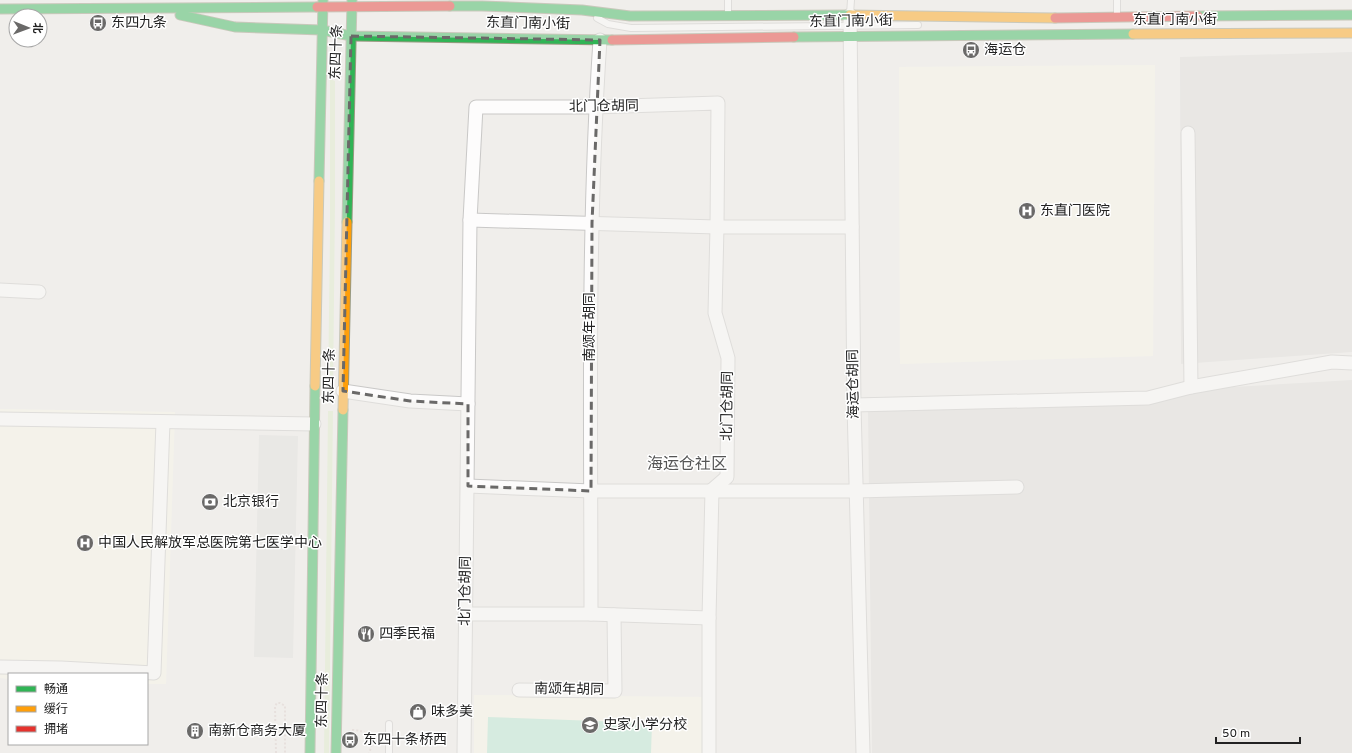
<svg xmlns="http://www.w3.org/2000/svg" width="1352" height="753" font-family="Overpass,'Noto Sans SC',sans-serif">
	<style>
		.residential { fill: #dfdedc }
		.education { fill: #f8f7e8 }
		.grass { fill: #ddeccb }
		.pitch { fill: #b7e6d2 }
		.parking { fill: #e0dfde }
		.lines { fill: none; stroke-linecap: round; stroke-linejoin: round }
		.lane-casing { stroke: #c9c8c7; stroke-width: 8 }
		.street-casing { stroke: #c9c8c7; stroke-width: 15 }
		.fast-casing { stroke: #999a82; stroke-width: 11 }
		.slow-casing { stroke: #999a82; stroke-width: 11 }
		.jam-casing { stroke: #999a82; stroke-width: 11 }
		.path { stroke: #dccecd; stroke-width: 2; stroke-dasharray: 2 2; stroke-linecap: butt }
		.lane { stroke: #fdfcfc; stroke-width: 6 }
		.street { stroke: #fdfcfc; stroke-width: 13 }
		.fast { stroke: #30b455; stroke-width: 9 }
		.slow { stroke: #ff9f0a; stroke-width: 9 }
		.jam { stroke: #e5322d; stroke-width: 9 }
		.marked { fill: none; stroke: #6a6968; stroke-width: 3; stroke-dasharray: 8 5; stroke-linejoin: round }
		.labels { text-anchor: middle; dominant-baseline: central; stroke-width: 3; stroke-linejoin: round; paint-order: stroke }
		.street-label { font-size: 14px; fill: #222; stroke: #fff }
		.poi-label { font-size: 14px; fill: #222; stroke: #fff; text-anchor: start }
		.quarter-label { font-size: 16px; fill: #555; stroke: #fff }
	</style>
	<rect width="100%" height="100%" fill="#f0eeeb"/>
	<g class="residential">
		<path d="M 1352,52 L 1352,352 L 1181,364 L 1180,57 Z"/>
		<path d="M 1352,380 L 1352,753 L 872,753 L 868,408 Z"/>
	</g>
	<g class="education">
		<path d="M 1155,65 L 1153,356 L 900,364 L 899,67 Z"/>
		<path d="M 0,409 L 175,412 L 166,684 L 147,684 L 147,674 L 9,674 L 9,679 L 0,678 Z"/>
		<path d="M 474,695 L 706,697 L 705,753 L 474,753 Z"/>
	</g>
	<g class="grass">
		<path d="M 330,79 L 335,81 L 335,205 L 333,395 L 328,394 L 330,232 Z"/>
		<path d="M 328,411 L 333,411 L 329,753 L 324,753 Z"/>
	</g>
	<path class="pitch" d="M 488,717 L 652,723 L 651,753 L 487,753 Z"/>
	<path class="parking" d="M 259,435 L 298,436 L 293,658 L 254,657 Z"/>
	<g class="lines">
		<g class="lane-casing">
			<g id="lane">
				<path d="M 728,14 L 728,0"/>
				<path d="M 850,14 L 851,0"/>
				<path d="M 1117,15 L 1117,0"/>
				<path d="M 597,18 L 608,24 L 631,28 L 918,25"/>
				<path d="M 389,753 L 389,724"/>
			</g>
		</g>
		<g class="street-casing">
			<g id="street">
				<path d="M 850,15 L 854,405 L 863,753"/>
				<path d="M 1188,133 L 1191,387"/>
				<path d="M 470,220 L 717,227 L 852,227"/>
				<path d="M 0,290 L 39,292"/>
				<path d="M 343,391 L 410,401 L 468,404"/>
				<path d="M 854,405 L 1148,398 L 1191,387 L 1332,362 L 1352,363"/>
				<path d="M 0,419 L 314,424"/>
				<path d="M 468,486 L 591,491 L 856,491 L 1017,487"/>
				<path d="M 465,614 L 591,614 L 709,618"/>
				<path d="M 591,614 C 591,423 587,231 600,40"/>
				<path d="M 0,667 L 61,668 L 154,673 L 163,422"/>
				<path d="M 519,690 L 615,691 L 614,615"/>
				<path d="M 464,753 L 470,220 L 476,107 L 595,107 L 718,103 L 717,227 L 715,313 L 728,358 L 727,477 L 712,490 L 709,618 L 709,753"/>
			</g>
		</g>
		<g class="fast-casing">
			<g id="fast">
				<path d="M 450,6 L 482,6 L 582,10 L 630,16 L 850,15"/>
				<path d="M 0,9 L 317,7"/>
				<path d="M 180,15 L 235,27 L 322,30 L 351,36 L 612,40"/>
				<path d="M 1198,16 L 1352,15"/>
				<path d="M 794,37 L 1133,34"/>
				<path d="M 319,181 L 323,0"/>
				<path d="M 347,222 L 352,0"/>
				<path d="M 310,753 L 315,386"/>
				<path d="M 336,753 L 343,410"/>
			</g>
		</g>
		<g class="slow-casing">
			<g id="slow">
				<path d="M 850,15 L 1055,18"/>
				<path d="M 1133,34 L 1352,33"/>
				<path d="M 315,386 L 319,181"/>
				<path d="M 343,410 L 347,222"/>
			</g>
		</g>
		<g class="jam-casing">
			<g id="jam">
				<path d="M 317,7 L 450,6"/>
				<path d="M 1055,18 L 1198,16"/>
				<path d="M 612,40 L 794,37"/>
			</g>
		</g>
		<g class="path">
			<path d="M 352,730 C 367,730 376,738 369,753"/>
			<path d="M 276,753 L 275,706 L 277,703 L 280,703 L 285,706 L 285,753"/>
		</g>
		<use href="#lane" class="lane"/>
		<use href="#street" class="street"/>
		<use href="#fast" class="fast"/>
		<use href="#slow" class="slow"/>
		<use href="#jam" class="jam"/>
	</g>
	<path d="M0 0H1352V753H0ZM 351,36 L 600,40 L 592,223 L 591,491 L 468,486 L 468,404 L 410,401 L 343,391 Z" fill="#f0eeeb" fill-opacity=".55" fill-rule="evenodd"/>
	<path class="marked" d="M 351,36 L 600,40 L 592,223 L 591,491 L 468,486 L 468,404 L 410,401 L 343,391 Z"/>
	<defs>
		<g id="bus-disc" transform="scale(0.9)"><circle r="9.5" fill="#6a6968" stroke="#fff"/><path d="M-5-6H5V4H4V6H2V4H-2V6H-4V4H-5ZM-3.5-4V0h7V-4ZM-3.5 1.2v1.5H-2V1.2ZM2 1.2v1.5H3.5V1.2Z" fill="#fff"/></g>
		<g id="hospital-disc" transform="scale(0.9)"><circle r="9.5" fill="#6a6968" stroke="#fff"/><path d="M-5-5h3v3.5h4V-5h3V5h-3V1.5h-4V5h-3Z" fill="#fff"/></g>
		<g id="bank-disc" transform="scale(0.9)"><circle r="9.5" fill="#6a6968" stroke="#fff"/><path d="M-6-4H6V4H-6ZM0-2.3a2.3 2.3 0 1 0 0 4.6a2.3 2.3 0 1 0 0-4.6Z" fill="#fff"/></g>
		<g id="restaurant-disc" transform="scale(0.9)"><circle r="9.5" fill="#6a6968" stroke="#fff"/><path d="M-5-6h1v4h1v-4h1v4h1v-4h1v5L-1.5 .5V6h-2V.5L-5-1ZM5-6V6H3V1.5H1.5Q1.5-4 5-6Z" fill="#fff"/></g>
		<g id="shop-disc" transform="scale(0.9)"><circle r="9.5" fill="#6a6968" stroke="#fff"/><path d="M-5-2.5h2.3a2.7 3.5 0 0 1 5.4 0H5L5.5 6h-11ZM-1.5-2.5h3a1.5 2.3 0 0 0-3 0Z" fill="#fff"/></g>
		<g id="school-disc" transform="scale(0.9)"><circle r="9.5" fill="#6a6968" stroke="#fff"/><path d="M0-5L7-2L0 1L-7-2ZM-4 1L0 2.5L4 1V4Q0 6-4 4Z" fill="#fff"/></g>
		<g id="building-disc" transform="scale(0.9)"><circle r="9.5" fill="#6a6968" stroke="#fff"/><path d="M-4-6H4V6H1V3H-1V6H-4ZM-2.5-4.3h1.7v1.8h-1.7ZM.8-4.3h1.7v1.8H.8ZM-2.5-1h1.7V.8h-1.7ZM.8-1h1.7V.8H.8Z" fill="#fff"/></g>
	</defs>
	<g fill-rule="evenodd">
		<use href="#bus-disc" x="98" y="23"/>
		<use href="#bus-disc" x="971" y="50"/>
		<use href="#hospital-disc" x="1027" y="211"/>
		<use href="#bank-disc" x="210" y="502"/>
		<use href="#hospital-disc" x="85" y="543"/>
		<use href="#restaurant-disc" x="366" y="634"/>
		<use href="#shop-disc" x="418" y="712"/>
		<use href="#school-disc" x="590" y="725"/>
		<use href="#building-disc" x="195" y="731"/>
		<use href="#bus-disc" x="350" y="740"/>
	</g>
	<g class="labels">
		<g class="street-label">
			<text x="1175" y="20">东直门南小街</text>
			<text transform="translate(851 22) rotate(-1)">东直门南小街</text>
			<text transform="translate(528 24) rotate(1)">东直门南小街</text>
			<text transform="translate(337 52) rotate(-88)">东四十条</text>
			<text transform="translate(604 107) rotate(-1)">北门仓胡同</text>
			<text transform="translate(590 327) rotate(-90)">南颂年胡同</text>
			<text transform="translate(330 376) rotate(-89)">东四十条</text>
			<text transform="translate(854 384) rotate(-91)">海运仓胡同</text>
			<text transform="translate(728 406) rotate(-89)">北门仓胡同</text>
			<text transform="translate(466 591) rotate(-89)">北门仓胡同</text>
			<text transform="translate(569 690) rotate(1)">南颂年胡同</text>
			<text transform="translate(323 700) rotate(-89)">东四十条</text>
		</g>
		<g class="poi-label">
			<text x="111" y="23">东四九条</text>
			<text x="984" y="50">海运仓</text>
			<text x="1040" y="211">东直门医院</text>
			<text x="223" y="502">北京银行</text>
			<text x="98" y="543">中国人民解放军总医院第七医学中心</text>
			<text x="379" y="634">四季民福</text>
			<text x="431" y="712">味多美</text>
			<text x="603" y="725">史家小学分校</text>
			<text x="208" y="731">南新仓商务大厦</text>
			<text x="363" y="740">东四十条桥西</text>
		</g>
		<g class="quarter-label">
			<text x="687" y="465">海运仓社区</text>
		</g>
	</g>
	<rect x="8" y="673" width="140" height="72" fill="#ffffff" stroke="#a7a7a7"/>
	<rect x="16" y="686" width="20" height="6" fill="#30b455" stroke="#a7a7a7"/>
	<text x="44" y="693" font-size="12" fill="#222222">畅通</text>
	<rect x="16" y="706" width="20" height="6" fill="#ff9f0a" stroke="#a7a7a7"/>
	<text x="44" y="713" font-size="12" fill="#222222">缓行</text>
	<rect x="16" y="726" width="20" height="6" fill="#e5322d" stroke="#a7a7a7"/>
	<text x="44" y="733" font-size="12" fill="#222222">拥堵</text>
	<g transform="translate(28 28) rotate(91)"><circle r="19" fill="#ffffff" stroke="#a7a7a7"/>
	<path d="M0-3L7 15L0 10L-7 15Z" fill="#6a6968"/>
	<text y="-6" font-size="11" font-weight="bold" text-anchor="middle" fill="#222222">北</text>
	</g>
	<path d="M1216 737v6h84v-6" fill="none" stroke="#222222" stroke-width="2"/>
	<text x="1222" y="737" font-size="12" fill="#222222" stroke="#ffffff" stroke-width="3" paint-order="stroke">50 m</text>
</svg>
